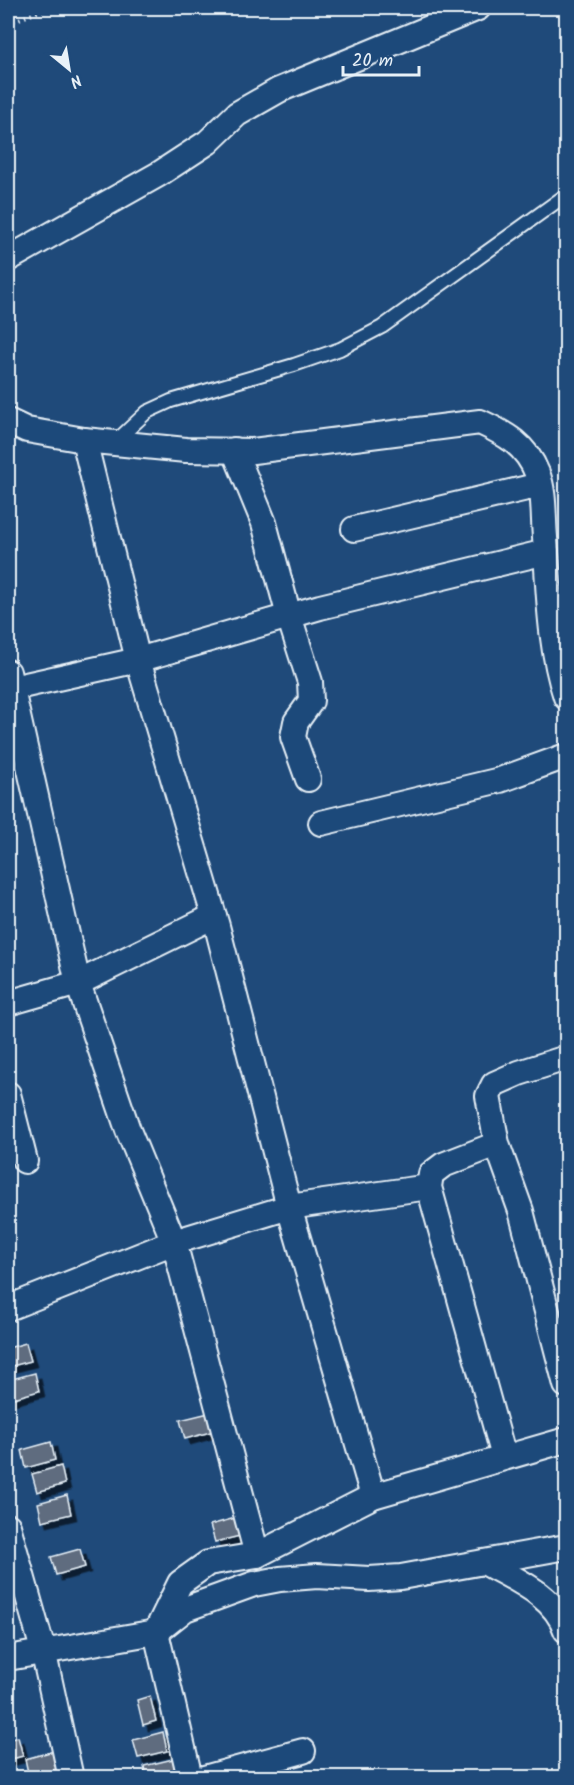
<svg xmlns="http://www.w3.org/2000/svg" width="574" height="1785" font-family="Kalam,sans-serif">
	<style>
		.building { fill: #5f6c7f; stroke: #e8f1f8; stroke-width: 1.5; filter: url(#shadow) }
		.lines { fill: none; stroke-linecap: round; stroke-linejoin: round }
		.service-casing { stroke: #e8f1f8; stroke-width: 16 }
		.minor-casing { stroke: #e8f1f8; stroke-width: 28 }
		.path { stroke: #e8f1f8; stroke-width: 4; stroke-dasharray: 1.5 4.5; stroke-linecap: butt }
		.service { stroke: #1f4a7a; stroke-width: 12 }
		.minor { stroke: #1f4a7a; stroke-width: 24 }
	</style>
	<defs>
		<filter id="shadow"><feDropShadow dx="5.5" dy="5.5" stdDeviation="0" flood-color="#0009"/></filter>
	</defs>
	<rect width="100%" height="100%" fill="#1f4a7a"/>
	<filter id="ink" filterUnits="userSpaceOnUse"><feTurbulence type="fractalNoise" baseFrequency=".0167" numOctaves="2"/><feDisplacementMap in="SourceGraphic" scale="12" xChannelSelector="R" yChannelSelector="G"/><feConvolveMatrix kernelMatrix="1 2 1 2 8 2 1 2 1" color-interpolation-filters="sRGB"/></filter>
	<g filter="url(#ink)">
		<g class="building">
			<path d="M 26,1343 L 31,1361 L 8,1367 L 8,1348 Z"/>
			<path d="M 35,1373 L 39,1391 L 10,1399 L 8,1380 Z"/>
			<path d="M 209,1413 L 214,1431 L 185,1439 L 180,1420 Z"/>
			<path d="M 51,1442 L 55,1460 L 26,1468 L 22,1450 Z"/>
			<path d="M 61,1466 L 65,1484 L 37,1492 L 32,1474 Z"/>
			<path d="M 67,1495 L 71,1514 L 42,1521 L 38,1503 Z"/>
			<path d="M 239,1517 L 244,1535 L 215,1542 L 210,1525 Z"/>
			<path d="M 80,1549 L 85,1567 L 56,1575 L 51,1557 Z"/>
			<path d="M 150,1696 L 156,1721 L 143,1725 L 137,1700 Z"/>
			<path d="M 163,1732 L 167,1751 L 138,1758 L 133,1740 Z"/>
			<path d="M 18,1737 L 23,1756 L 8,1760 L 8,1740 Z"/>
			<path d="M 54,1751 L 58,1769 L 29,1777 L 25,1759 Z"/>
			<path d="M 173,1759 L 177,1777 L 146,1778 L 144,1766 Z"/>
		</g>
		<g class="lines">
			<g class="service-casing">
				<path id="service" d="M 115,442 L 147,412 L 171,401 L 294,365 L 340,349 L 382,327 L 566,195"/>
			</g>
			<g class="minor-casing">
				<g id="minor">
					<path d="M 8,259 L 159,174 L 208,142 L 237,114 L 279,90 L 478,8"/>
					<path d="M 8,421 L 27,430 L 84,440 L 186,450 L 253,451 L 480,422 C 506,434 526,445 537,473 C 545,492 543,517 545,537 C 549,591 549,645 566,697"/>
					<path d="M 84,440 L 138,660 L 217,926 L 289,1207 L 373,1496"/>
					<path d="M 234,450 L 264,523 L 289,616 L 310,682 L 311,701 L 296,722 L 293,737 L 308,779"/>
					<path d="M 354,529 L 540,485"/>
					<path d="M 8,672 L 78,983 L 128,1130 L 174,1242 L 257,1555"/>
					<path d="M 8,689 L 138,660 L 320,607 L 546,552"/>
					<path d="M 321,823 L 500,780 L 566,756"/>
					<path d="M 8,1003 L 78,983 L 214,916"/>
					<path d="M 566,1058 L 519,1073 L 494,1084 L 488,1096 L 497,1144 L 521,1211 L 566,1385"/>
					<path d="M 8,1094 L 25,1161"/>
					<path d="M 497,1144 L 443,1165 L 431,1174 L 429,1187 L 504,1457"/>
					<path d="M 8,1308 L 174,1242 L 289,1207 L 429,1187"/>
					<path d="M 8,1526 L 43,1650 L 71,1778"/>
					<path d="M 484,1562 C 514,1579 555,1595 566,1630"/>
					<path d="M 8,1658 L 156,1632 L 180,1583 L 208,1563 L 257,1555 L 373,1496 L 566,1440"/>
					<path d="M 190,1778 L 156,1632 L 185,1609 L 254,1584 L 280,1579 L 317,1576 L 369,1579 L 401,1577 L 566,1547"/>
					<path d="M 204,1778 L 303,1751"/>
				</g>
			</g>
			<path class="path" d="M 8,23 L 49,8"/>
			<use href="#service" class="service"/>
			<use href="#minor" class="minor"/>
		</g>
	</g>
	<rect width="574" height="1785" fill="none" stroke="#1f4a7a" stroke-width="30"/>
	<rect x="15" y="15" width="544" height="1755" fill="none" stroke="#e8f1f8" stroke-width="2" filter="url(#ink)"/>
	<g transform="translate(69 69) rotate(150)" stroke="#1f4a7a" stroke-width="4.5" paint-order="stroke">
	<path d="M0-4.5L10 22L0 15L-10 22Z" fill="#e8f1f8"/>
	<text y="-9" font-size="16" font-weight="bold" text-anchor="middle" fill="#e8f1f8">N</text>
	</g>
	<path d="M343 66v9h76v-9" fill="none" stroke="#e8f1f8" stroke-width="3"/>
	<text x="352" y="66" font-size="18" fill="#e8f1f8" stroke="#1f4a7a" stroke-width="4.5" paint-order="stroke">20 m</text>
</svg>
